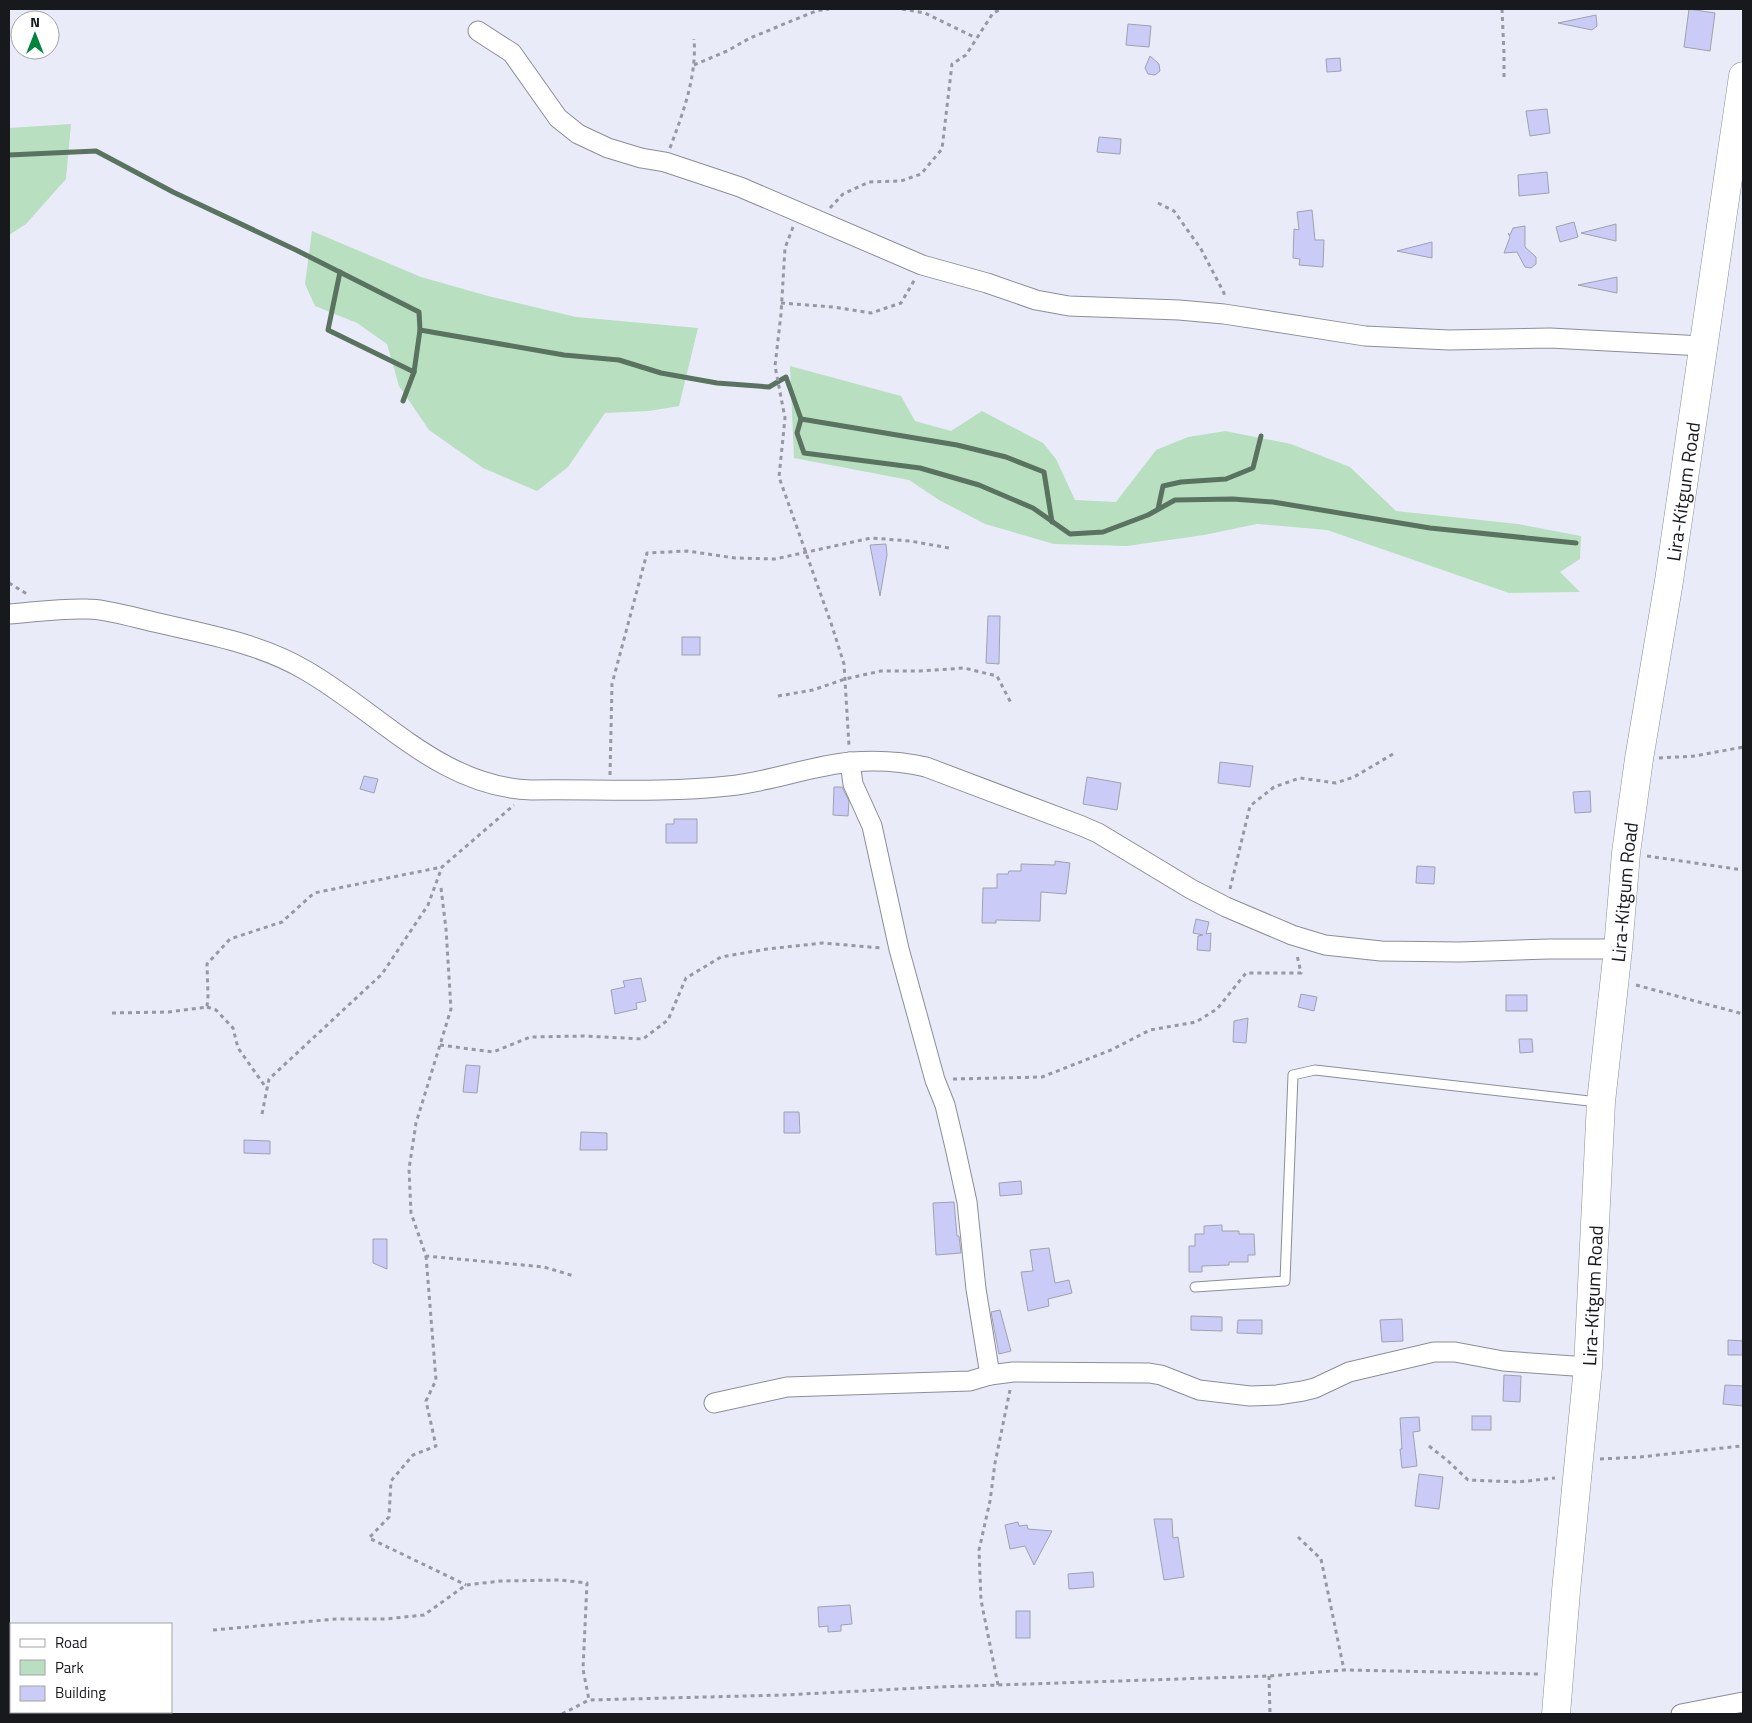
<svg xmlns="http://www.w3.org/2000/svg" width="1752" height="1723" font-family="'Titillium Web',sans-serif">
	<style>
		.green { fill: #b9dfc1 }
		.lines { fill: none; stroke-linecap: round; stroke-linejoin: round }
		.stream { stroke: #597360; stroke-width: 5 }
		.building { fill: #caccf7; stroke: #a0a1ad }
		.service-casing { stroke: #8c8d99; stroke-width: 11 }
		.minor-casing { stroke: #8c8d99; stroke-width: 21 }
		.primary-casing { stroke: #8c8d99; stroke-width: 29 }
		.path { stroke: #9798a2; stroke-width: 3; stroke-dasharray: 4 4; stroke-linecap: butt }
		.service { stroke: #fff; stroke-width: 9 }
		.minor { stroke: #fff; stroke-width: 19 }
		.primary { stroke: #fff; stroke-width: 28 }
		.labels { text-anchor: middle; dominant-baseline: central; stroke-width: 5; stroke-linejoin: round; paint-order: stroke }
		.street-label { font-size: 19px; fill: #18191d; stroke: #fff }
	</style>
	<rect width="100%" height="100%" fill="#eaebf8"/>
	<g class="green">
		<path d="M 71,124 L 66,179 L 26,224 L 9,235 L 9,128 Z"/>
		<path d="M 312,231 L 421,277 L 488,296 L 576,317 L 698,328 L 679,406 L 649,411 L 605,413 L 568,467 L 537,491 L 483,468 L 429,430 L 399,386 L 387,344 L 357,323 L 315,306 L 305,284 Z"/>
		<path d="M 790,366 L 901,396 L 915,421 L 951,431 L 982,411 L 1043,443 L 1056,459 L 1075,500 L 1116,502 L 1156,450 L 1188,437 L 1225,431 L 1291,444 L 1350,467 L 1396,511 L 1518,524 L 1581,536 L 1580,559 L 1560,572 L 1580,592 L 1509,593 L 1327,530 L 1257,524 L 1204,535 L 1127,546 L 1054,544 L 985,524 L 939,500 L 909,480 L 794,458 Z"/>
	</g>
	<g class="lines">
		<g class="stream">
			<path d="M 9,155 L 96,151 L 173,192 L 296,250 L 419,312 L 420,330 L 564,355 L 619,360 L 661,373 L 717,383 L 769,387 L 786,377 L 801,419 L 957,445 L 1006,457 L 1044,472 L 1052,522"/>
			<path d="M 340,272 L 328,330 L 414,372"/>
			<path d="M 403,401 L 414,372 L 420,330"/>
			<path d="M 801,419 L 797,433 L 804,453 L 920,468 L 979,485 L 1033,508 L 1070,534 L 1103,532 L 1148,515 L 1175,500 L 1233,499 L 1273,502 L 1430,528 L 1576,543"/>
			<path d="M 1158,509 L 1163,486 L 1181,482 L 1226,479 L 1253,468 L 1261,436"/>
		</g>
	</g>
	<g class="building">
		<path d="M 1689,9 L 1715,13 L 1710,51 L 1684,47 Z"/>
		<path d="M 1596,15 L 1597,26 L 1592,30 L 1558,23 Z"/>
		<path d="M 1128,24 L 1151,26 L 1149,47 L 1126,45 Z"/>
		<path d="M 1150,56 L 1159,64 L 1160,71 L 1155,75 L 1148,74 L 1145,68 Z"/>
		<path d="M 1340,58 L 1341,71 L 1327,72 L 1326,59 Z"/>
		<path d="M 1547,109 L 1550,133 L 1530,136 L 1526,111 Z"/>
		<path d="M 1099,137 L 1121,139 L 1120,154 L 1097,152 Z"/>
		<path d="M 1547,172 L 1549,193 L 1519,196 L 1518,175 Z"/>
		<path d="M 1312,210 L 1315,240 L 1324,240 L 1323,267 L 1299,265 L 1300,259 L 1293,258 L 1294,229 L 1299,230 L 1297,212 Z"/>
		<path d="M 1574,222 L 1578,237 L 1560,242 L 1556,227 Z"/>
		<path d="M 1616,224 L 1616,241 L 1581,233 Z"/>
		<path d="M 1525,226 L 1525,247 L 1536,257 L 1536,264 L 1531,268 L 1525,267 L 1517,252 L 1504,253 L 1510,237 L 1508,233 L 1510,235 L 1513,228 Z"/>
		<path d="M 1432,242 L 1432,258 L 1397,251 Z"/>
		<path d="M 1617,277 L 1617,293 L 1578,285 Z"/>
		<path d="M 886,544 L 887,555 L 880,596 L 870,545 Z"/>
		<path d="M 988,616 L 1000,616 L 999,664 L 986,663 Z"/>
		<rect x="682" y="637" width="18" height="18"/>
		<path d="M 1220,762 L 1253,766 L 1250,787 L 1218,783 Z"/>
		<path d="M 364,776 L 378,779 L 374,793 L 360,789 Z"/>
		<path d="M 1087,777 L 1121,783 L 1117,810 L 1083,804 Z"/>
		<path d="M 834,787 L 842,787 L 849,801 L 848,816 L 833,815 Z"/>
		<path d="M 1590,791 L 1591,812 L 1575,813 L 1573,792 Z"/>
		<path d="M 674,819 L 697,819 L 697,843 L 666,843 L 666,824 L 674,824 Z"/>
		<path d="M 1055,861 L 1070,863 L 1066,894 L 1041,892 L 1040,921 L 996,920 L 996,923 L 982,923 L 983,888 L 997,888 L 997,874 L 1008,874 L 1009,871 L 1021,871 L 1021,864 L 1055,865 Z"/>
		<path d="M 1417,866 L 1435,867 L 1434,884 L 1416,883 Z"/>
		<path d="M 1196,919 L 1209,922 L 1206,934 L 1211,933 L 1210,951 L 1197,950 L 1198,936 L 1203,935 L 1193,933 Z"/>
		<path d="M 641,978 L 646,1001 L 636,1003 L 637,1009 L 615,1014 L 611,990 L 625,987 L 623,981 Z"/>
		<path d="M 1301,994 L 1317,997 L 1314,1011 L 1298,1007 Z"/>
		<rect x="1506" y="995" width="21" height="16"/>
		<path d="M 1248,1018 L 1246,1043 L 1233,1042 L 1234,1021 Z"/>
		<path d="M 1519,1039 L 1532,1039 L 1533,1052 L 1520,1053 Z"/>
		<path d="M 466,1065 L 480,1066 L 477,1093 L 463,1092 Z"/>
		<path d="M 784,1112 L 799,1112 L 800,1133 L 784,1133 Z"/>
		<path d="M 581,1132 L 607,1133 L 607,1150 L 580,1150 Z"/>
		<path d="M 244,1140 L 270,1141 L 270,1154 L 244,1153 Z"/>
		<path d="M 1021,1181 L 1022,1194 L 1000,1196 L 999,1183 Z"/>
		<path d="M 954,1202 L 957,1236 L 959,1236 L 961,1253 L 936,1255 L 933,1203 Z"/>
		<path d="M 1222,1225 L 1222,1231 L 1239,1231 L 1239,1234 L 1254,1234 L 1255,1255 L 1248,1255 L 1248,1262 L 1229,1262 L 1229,1265 L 1202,1266 L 1202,1272 L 1189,1272 L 1189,1246 L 1195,1246 L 1195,1234 L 1204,1234 L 1204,1226 Z"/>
		<path d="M 373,1239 L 387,1239 L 387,1269 L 373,1263 Z"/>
		<path d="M 1049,1248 L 1055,1283 L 1069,1280 L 1072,1293 L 1048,1299 L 1049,1306 L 1028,1311 L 1021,1272 L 1033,1271 L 1030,1250 Z"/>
		<path d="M 1000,1310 L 1011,1351 L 999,1354 L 991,1312 Z"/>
		<path d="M 1191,1316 L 1222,1317 L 1222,1331 L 1191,1330 Z"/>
		<path d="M 1402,1319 L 1403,1341 L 1382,1342 L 1380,1320 Z"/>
		<path d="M 1238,1320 L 1262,1320 L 1262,1334 L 1237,1333 Z"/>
		<path d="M 1728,1340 L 1743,1341 L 1743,1355 L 1728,1355 Z"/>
		<path d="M 1504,1375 L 1521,1376 L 1520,1402 L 1503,1401 Z"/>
		<path d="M 1725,1385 L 1743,1386 L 1743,1406 L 1723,1404 Z"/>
		<rect x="1472" y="1416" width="19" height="14"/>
		<path d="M 1419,1417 L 1420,1431 L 1413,1432 L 1417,1466 L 1402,1468 L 1400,1449 L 1402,1449 L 1400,1418 Z"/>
		<path d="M 1419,1474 L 1443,1477 L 1439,1509 L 1415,1506 Z"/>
		<path d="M 1154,1519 L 1172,1519 L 1173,1538 L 1178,1537 L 1184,1577 L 1164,1580 Z"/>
		<path d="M 1018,1522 L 1019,1526 L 1027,1525 L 1028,1529 L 1052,1531 L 1034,1565 L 1025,1546 L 1010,1549 L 1005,1525 Z"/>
		<path d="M 1093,1572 L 1094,1587 L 1069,1589 L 1068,1574 Z"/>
		<path d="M 850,1605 L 852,1624 L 841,1625 L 841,1631 L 828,1632 L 828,1626 L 819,1627 L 818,1607 Z"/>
		<rect x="1016" y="1611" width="14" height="27"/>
	</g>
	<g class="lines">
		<g class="service-casing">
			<path id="service" d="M 1195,1287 L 1285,1281 L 1293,1075 L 1315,1070 L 1598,1102"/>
		</g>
		<g class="minor-casing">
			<g id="minor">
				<path d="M 478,31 L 512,53 L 558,118 L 578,134 L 608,148 L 641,158 L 665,162 L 740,187 L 922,265 L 987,283 L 1036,300 L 1069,306 L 1179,310 L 1224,314 L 1365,336 L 1449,340 L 1550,338 L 1703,346"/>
				<path d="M 9,614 C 35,612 62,608 88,609 C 106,609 136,618 154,622 C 205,634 259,643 305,670 C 379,712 440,787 531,790 C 597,789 663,793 728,786 C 770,782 809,766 851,762 C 877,760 901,761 926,767 L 1082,826 L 1098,833 L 1191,889 L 1226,907 L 1292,935 L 1325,945 L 1381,951 L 1460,952 L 1549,949 L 1618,949"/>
				<path d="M 850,762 L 853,784 L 872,826 L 899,949 L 935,1080 L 945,1105 L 955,1147 L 967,1202 L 976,1289 L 990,1375"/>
				<path d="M 714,1403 L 787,1387 L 970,1381 L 990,1375 L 1013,1372 L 1149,1373 L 1161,1375 L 1199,1390 L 1250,1396 L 1277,1395 L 1303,1391 L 1315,1388 L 1349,1372 L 1434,1352 L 1455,1352 L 1503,1361 L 1588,1367"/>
				<path d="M 1681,1714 L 1743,1702"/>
			</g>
		</g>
		<g class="primary-casing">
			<g id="primary">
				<path id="s1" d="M 1556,1714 L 1566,1591 L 1588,1367 L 1601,1102 L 1618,949 L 1626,853 L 1639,759 L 1669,581 L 1743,76"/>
			</g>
		</g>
		<g class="path">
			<path d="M 902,9 L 925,13 L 976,38"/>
			<path d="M 1502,9 L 1504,54 L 1504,81"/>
			<path d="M 694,65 L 727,51 L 750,38 L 816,11 L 829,9"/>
			<path d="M 670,148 C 683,113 697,76 694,39"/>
			<path d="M 1158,203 L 1174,211 L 1201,249 L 1224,293 L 1224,298"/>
			<path d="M 830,208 L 843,194 L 869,182 L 901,181 L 921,174 L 942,149 L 952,64 L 966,55 L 993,13 L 1002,9"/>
			<path d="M 793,227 L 785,248 L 781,314 L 775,366 L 785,418 L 779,477 L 832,626 L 844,664 L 849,746"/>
			<path d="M 781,303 L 833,307 L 871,313 L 901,303 L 915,279"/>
			<path d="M 9,583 L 27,594"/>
			<path d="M 778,696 L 813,690 L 845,679 L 881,671 L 920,671 L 964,668 L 997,676 L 1011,703"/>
			<path d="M 1659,758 L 1695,756 L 1743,747"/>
			<path d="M 610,775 L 612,684 L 647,553 L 687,551 L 735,558 L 775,559 L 871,538 L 910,541 L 949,548"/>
			<path d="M 1647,856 L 1743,870"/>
			<path d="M 441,888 L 446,929 L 451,1009 L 416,1123 L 409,1169 L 411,1213 L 426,1256 L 544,1267 L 574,1276"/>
			<path d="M 1230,889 L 1250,806 L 1274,787 L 1300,778 L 1336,783 L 1354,777 L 1393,754"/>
			<path d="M 1636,985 L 1743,1014"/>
			<path d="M 207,1007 L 216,1010 L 233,1028 L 238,1048 L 267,1089"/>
			<path d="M 112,1013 L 169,1012 L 207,1007 L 208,996 L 207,964 L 230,939 L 282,922 L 314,893 L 442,867"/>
			<path d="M 440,1045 L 493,1052 L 530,1037 L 584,1036 L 643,1039 L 668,1020 L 686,978 L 721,957 L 767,949 L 823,943 L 881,948"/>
			<path d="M 953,1079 L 1042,1077 L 1111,1050 L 1150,1030 L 1196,1022 L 1217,1009 L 1246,973 L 1301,973 L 1297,955"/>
			<path d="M 262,1114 L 269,1079 L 382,974 L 428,905 L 442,867 L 514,805"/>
			<path d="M 426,1256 L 436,1380 L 426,1401 L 436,1446 L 413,1455 L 391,1481 L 389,1517 L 369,1538 L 466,1585"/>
			<path d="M 1429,1446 L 1448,1461 L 1468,1480 L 1518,1482 L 1555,1478"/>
			<path d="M 1600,1459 L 1640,1457 L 1741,1446 L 1743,1445"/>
			<path d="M 1298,1537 L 1321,1559 L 1344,1670"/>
			<path d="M 213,1630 L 336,1619 L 385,1619 L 424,1615 L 466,1585 L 501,1581 L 560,1580 L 587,1583 L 583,1669 L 589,1700 L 784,1695 L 938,1687 L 1269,1676 L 1344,1670 L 1539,1674"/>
			<path d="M 1269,1676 L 1270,1714"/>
			<path d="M 998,1685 L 981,1600 L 979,1550 L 990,1501 L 995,1463 L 1010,1390"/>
			<path d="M 562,1714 L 589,1700"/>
		</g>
		<use href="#service" class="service"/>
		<use href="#minor" class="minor"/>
		<use href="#primary" class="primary"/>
	</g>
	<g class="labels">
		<g class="street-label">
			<text stroke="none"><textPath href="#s1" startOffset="1230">Lira-Kitgum Road</textPath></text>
			<text stroke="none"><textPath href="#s1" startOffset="825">Lira-Kitgum Road</textPath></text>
			<text stroke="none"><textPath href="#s1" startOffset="420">Lira-Kitgum Road</textPath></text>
		</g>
	</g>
	<rect width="1752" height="1723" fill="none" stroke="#18191d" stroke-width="20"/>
	<rect x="10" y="1623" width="162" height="90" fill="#ffffff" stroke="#a3a3a5"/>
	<rect x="20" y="1639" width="25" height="8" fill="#ffffff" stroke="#a3a3a5"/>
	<text x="55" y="1648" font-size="15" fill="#18191d">Road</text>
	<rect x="20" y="1660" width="25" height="15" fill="#b9dfc1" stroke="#a3a3a5"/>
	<text x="55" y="1673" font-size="15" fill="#18191d">Park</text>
	<rect x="20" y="1686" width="25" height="15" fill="#caccf7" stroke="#a3a3a5"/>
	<text x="55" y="1698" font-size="15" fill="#18191d">Building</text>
	<g transform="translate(35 35)"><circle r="24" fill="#ffffff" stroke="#a3a3a5"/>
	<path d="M0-4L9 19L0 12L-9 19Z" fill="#00833e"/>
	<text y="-8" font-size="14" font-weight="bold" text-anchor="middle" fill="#18191d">N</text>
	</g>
</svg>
